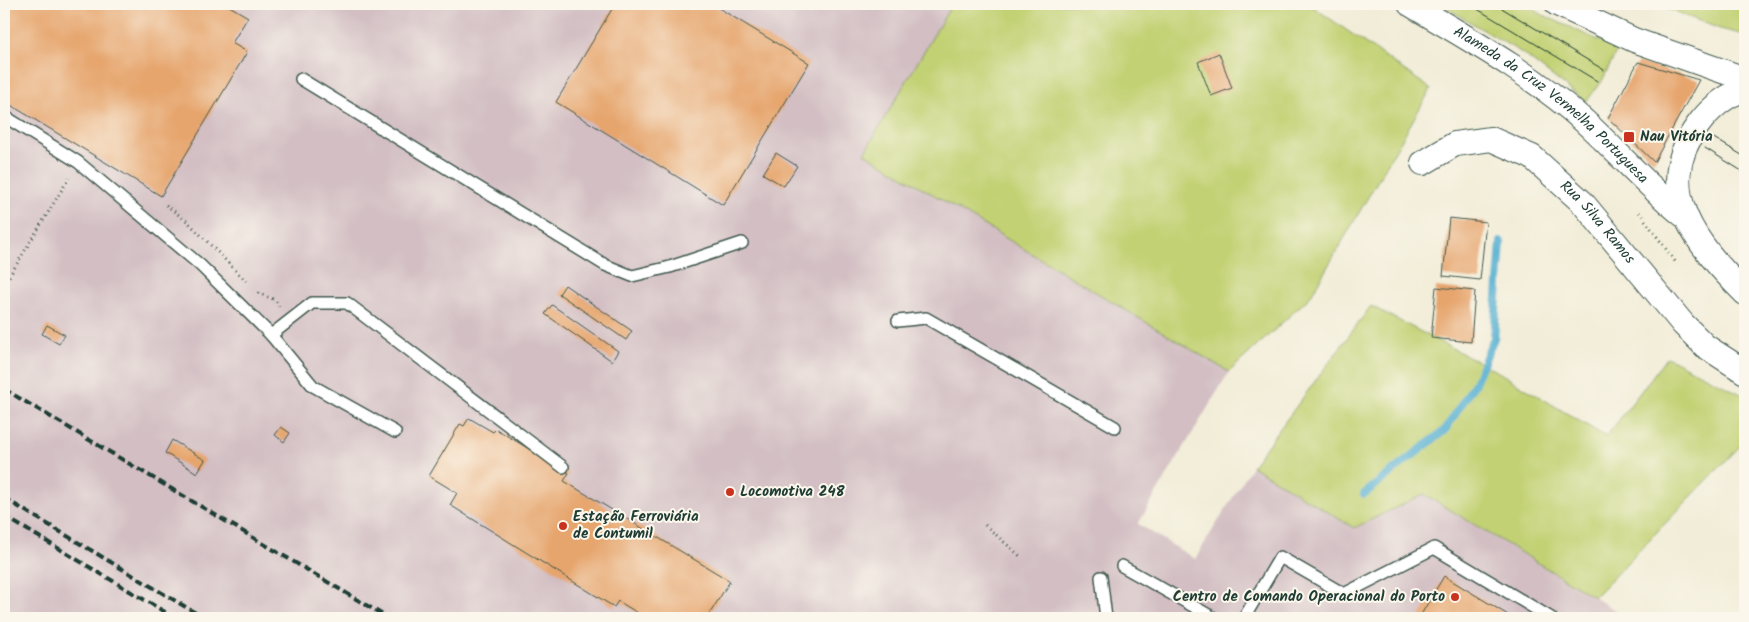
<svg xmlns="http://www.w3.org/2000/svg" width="1749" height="622" font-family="Kalam,sans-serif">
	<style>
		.industrial { fill: #d2bec3 }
		.green { fill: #c2d173; stroke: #708754 }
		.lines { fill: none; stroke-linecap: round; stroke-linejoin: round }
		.stream { stroke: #52afd1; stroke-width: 8 }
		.building { fill: #e6a56d }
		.lane-casing { stroke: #3f574d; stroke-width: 14 }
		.street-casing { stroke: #3f574d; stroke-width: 26 }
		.path { stroke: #3f574d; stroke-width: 3; stroke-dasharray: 1 4; stroke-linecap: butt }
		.lane { stroke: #fff; stroke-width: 11 }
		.street { stroke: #fff; stroke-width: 24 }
		.tram { stroke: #1f3d34; stroke-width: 1 }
		.rail { stroke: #1f3d34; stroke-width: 4; stroke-dasharray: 8 4; stroke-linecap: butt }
		.poi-dot { fill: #c8321e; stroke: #fbf7ec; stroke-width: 2 }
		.labels { text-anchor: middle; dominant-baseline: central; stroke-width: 4; stroke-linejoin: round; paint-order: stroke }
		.street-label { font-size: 15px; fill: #1f3d34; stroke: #fbf7ec }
		.poi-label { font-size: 15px; font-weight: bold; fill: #1f3d34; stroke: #fbf7ec; text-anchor: start }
	</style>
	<rect width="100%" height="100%" fill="#fbf7ec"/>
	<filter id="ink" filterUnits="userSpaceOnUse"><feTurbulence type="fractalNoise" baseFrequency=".02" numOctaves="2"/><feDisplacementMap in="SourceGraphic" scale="10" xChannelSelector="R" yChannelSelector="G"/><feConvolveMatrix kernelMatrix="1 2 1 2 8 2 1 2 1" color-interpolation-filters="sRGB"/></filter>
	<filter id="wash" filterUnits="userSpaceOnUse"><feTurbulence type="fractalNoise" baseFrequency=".0096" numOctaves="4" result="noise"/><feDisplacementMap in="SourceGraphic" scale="20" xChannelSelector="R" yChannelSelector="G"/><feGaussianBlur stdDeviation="1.12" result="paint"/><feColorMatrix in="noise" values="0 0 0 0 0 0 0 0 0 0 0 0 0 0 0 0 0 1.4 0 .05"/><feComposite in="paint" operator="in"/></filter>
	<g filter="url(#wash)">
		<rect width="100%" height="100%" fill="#f2edd8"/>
		<path class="industrial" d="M 4,4 L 952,4 L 865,153 L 1229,372 L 1138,524 L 1195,559 L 1252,466 L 1354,528 L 1423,494 L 1628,618 L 4,618 Z"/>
		<g class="green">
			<path d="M 952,4 L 1309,4 L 1431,89 L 1310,297 L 1229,372 L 864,153 Z"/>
			<path d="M 1440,4 L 1525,4 L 1543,15 L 1618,49 L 1602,81 L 1586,102 L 1522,53 Z"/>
			<path d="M 1655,4 L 1745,4 L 1745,35 L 1720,29 Z"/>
			<path d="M 1371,306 L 1500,373 L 1606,437 L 1667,357 L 1745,396 L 1745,441 L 1594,597 L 1424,494 L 1354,528 L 1252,466 Z"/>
		</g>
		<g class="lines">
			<path class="stream" d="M 1364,494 L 1445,430 L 1475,383 L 1494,338 L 1501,242"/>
		</g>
		<g id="blocks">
			<g class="building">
				<path d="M 4,4 L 226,4 L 248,17 L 232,43 L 247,52 L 161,196 L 4,101 Z"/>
				<path d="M 615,4 L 712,4 L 809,63 L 723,205 L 556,102 Z"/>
				<path d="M 1219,53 L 1232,88 L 1211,96 L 1198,62 Z"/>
				<path d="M 1638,62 L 1699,80 L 1654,162 L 1608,118 Z"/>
				<path d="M 776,153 L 797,166 L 784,186 L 763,174 Z"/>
				<path d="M 1449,218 L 1486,222 L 1480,280 L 1443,276 Z"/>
				<path d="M 565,285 L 632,331 L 626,340 L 559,294 Z"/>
				<path d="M 1436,287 L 1475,291 L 1471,342 L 1431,338 Z"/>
				<path d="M 552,305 L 618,351 L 612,361 L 545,314 Z"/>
				<path d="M 47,325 L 65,335 L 59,344 L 42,334 Z"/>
				<path d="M 469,418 L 493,432 L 496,429 L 569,473 L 564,481 L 730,581 L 707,618 L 646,618 L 618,601 L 614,607 L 450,505 L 457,493 L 429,476 L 460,424 L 464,426 Z"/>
				<path d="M 281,427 L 290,433 L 284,442 L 275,435 Z"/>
				<path d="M 172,440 L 205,460 L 197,473 L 165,453 Z"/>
				<path d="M 1444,576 L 1513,618 L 1419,618 Z"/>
			</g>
		</g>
	</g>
	<g filter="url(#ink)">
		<use href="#blocks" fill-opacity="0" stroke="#3f574d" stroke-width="1"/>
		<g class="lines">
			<g class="lane-casing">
				<g id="lane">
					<path d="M 301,79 L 605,265 L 632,276 L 670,267 L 742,243"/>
					<path d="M 4,116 L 78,162 L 200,265 L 271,335 L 313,386 L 395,432"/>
					<path d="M 898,321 L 926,318 L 1115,427"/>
					<path d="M 271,335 L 312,303 L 347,303 L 563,467"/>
					<path d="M 1122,566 L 1214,618"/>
					<path d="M 1101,577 L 1106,618"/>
					<path d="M 1244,618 L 1280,557 L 1344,594 L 1434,548 L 1551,618"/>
				</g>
			</g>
			<g class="street-casing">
				<g id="street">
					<path id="s1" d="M 1410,4 C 1470,40 1532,74 1584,121 C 1618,152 1647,186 1683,215"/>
					<path d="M 1557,4 L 1634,40 L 1745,79"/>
					<path d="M 1745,90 C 1726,94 1709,110 1698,125 C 1650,191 1698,246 1745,293"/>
					<path id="s2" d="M 1423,163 L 1455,144 L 1491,139 L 1532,157 L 1582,202 L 1683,324 L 1705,346 L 1745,372"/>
				</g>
			</g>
			<g class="path">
				<path d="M 166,205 L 188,222 L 246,281"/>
				<path d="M 1639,212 L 1677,264"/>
				<path d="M 4,285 L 69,178"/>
				<path d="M 258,293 L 275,300 L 279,306"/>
				<path d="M 985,525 L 1021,557"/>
			</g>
			<use href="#lane" class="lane"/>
			<use href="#street" class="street"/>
			<g class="tram">
				<path d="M 1469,4 L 1597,81"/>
				<path d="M 1495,4 L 1604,70"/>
				<path d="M 1712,137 L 1745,157"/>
				<path d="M 1705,148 L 1745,173"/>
			</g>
			<g class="rail">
				<path d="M 4,389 L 388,618"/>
				<path d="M 4,498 L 204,618"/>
				<path d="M 4,516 L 175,618"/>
			</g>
		</g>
	</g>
	<g class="poi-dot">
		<rect x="1623" y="131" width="12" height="12" rx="2.5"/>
		<circle cx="730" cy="492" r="5"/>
		<circle cx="563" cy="526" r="5"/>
		<circle cx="1455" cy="597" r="5"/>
	</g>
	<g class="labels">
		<g class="street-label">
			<text stroke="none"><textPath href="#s1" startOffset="174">Alameda da Cruz Vermelha Portuguesa</textPath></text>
			<text stroke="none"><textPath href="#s2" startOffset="211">Rua Silva Ramos</textPath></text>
		</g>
		<g class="poi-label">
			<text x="1640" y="137">Nau Vitória</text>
			<text x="740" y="492">Locomotiva 248</text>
			<text x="573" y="517">Estação Ferroviária<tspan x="573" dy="17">de Contumil</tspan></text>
			<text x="1445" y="597" text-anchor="end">Centro de Comando Operacional do Porto</text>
		</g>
	</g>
	<rect width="1749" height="622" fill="none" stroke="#fbf7ec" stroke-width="20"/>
</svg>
